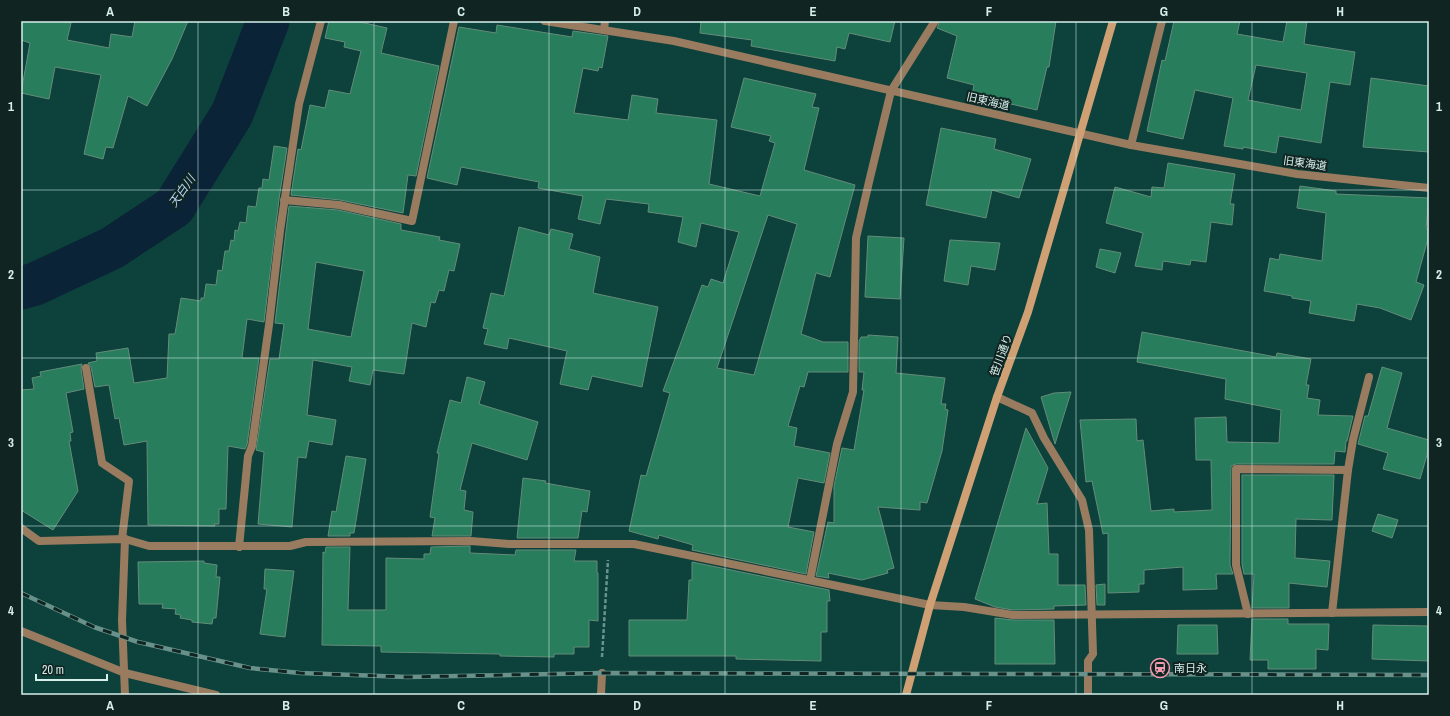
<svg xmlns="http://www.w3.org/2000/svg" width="1450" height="716" font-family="'Archivo Narrow','Noto Sans JP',sans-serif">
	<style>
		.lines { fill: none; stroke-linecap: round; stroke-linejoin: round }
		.river { stroke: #0a2337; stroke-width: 43 }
		.building { fill: #277d5c; stroke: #648c79; fill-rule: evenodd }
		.path { stroke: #6b938e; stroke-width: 2.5; stroke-dasharray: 4 2; stroke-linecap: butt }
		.lane { stroke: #997b5f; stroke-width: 8 }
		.street { stroke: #997b5f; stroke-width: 8 }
		.secondary { stroke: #cfa073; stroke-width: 8 }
		.rail-casing { stroke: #69918b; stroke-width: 4.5 }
		.rail { stroke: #102421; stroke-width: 3; stroke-dasharray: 9; stroke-linecap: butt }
		.grid { fill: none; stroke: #d6efeb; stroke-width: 1; stroke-opacity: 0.55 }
		.labels { text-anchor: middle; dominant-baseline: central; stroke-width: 4; stroke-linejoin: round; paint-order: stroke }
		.street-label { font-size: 11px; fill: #d6efeb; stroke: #102421 }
		.poi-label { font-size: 11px; fill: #d6efeb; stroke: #102421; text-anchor: start }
		.water-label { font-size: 12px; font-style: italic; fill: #afd5f5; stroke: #102421 }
		.neatline { fill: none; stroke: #d6efeb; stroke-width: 1.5 }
		.grid-label { font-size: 13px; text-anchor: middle; font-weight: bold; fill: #d6efeb }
	</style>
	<rect width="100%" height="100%" fill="#0d413b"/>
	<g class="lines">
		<path class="river" d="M 21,288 L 35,284 L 112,248 L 174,207 L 232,114 L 268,21"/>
	</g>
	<g class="building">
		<path d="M 21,21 L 60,21 L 71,23 L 67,40 L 109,48 L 111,34 L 132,37 L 135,21 L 188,21 L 172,59 L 147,106 L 128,96 L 113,148 L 106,147 L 103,159 L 84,154 L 101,75 L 55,67 L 49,99 L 21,93 L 30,43 L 21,40 Z"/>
		<path d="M 329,21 L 356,21 L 387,28 L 381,53 L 439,66 L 416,176 L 408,175 L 403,213 L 340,200 L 291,195 L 298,149 L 301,150 L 310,105 L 325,108 L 329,90 L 350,94 L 361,51 L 344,47 L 345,42 L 325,38 Z"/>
		<path d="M 701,21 L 895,21 L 890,42 L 849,33 L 845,49 L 837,47 L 835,61 L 751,46 L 752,40 L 700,33 Z"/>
		<path d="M 940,21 L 1056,21 L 1049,67 L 1047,67 L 1037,110 L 972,95 L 974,85 L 947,78 L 957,36 L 937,28 Z"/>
		<path d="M 1174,21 L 1240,21 L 1237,34 L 1283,42 L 1287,21 L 1307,21 L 1304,44 L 1355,52 L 1350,85 L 1330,82 L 1321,143 L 1279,136 L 1276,153 L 1243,147 L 1243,149 L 1224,146 L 1233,98 L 1195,90 L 1183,139 L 1147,131 L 1162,60 L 1165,61 ZM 1256,65 L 1307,73 L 1301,110 L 1248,100 Z"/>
		<path d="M 497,25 L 572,37 L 573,31 L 608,36 L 602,68 L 599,67 L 598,71 L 583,68 L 574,113 L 628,120 L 632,95 L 658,99 L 656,113 L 717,120 L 709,184 L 760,196 L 775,143 L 769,141 L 771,136 L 731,127 L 744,78 L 816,94 L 812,107 L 819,108 L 804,170 L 855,185 L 830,277 L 816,273 L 801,334 L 823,342 L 848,342 L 848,372 L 808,372 L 804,387 L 800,386 L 788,426 L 797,428 L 794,446 L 830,453 L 824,483 L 798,478 L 788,527 L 814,532 L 806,574 L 692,550 L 693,545 L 659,535 L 658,539 L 629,531 L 641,475 L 646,476 L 670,393 L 663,391 L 702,285 L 708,287 L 711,279 L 723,283 L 739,232 L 701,223 L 696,247 L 678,242 L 683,217 L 648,212 L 649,204 L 606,199 L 600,224 L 578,219 L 583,196 L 538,188 L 539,182 L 461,167 L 457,185 L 427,178 L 459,27 L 496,33 ZM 768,215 L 797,224 L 754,375 L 717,368 Z"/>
		<path d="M 1371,78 L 1429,86 L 1429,152 L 1363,147 Z"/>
		<path d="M 941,128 L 996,139 L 994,149 L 1031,159 L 1019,198 L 992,190 L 986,218 L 926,205 Z"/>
		<path d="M 274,146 L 287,148 L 279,199 L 264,322 L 247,319 L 242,358 L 259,358 L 247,445 L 245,449 L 228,446 L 226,509 L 219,509 L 219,524 L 214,524 L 215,526 L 148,525 L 147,441 L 124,445 L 119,418 L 115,419 L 109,385 L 95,387 L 91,367 L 88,363 L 97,361 L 96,353 L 128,348 L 134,383 L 167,378 L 169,334 L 175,334 L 181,298 L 201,301 L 201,298 L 204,298 L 206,284 L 216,285 L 218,270 L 222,271 L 225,251 L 229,251 L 231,240 L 234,241 L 235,230 L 238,231 L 240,222 L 246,223 L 248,206 L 256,207 L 259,188 L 262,188 L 263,179 L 269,180 Z"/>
		<path d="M 1168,163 L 1235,174 L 1230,204 L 1234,204 L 1232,225 L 1211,222 L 1206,262 L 1191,260 L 1190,265 L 1163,261 L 1162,270 L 1135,266 L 1143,233 L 1106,223 L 1115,187 L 1151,197 L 1152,187 L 1164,188 Z"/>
		<path d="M 1300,186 L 1336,191 L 1336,194 L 1429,198 L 1426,228 L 1429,230 L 1429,235 L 1416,282 L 1424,285 L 1411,320 L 1380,308 L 1357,304 L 1354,321 L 1309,313 L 1311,301 L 1292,298 L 1292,296 L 1264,291 L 1270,258 L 1279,260 L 1280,254 L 1322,261 L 1326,213 L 1297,208 Z"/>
		<path d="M 289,206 L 338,210 L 401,224 L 401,230 L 440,237 L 439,240 L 460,244 L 454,271 L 449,270 L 444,291 L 439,290 L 435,303 L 431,302 L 426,327 L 412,323 L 404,374 L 373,370 L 370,385 L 349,381 L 352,367 L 313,360 L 307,415 L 336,420 L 332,445 L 309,441 L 306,458 L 298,457 L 292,527 L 258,524 L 264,452 L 256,450 L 270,359 L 279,359 L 284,324 L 275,323 ZM 316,262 L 364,271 L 351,337 L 308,329 Z"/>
		<path d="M 519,227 L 549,235 L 551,229 L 573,234 L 569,249 L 600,257 L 593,293 L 658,307 L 642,387 L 592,376 L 588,390 L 560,384 L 567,351 L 509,338 L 507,349 L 484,344 L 488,329 L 483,328 L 491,293 L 504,296 Z"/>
		<path d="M 868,236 L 904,238 L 900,299 L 865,297 Z"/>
		<path d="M 950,240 L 1000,243 L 995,270 L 971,266 L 968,285 L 944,281 Z"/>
		<path d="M 1100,249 L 1121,253 L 1115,273 L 1096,267 Z"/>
		<path d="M 1142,332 L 1276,357 L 1277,353 L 1311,359 L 1306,385 L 1309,385 L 1307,398 L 1320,400 L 1318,415 L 1353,416 L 1347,441 L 1346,441 L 1345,452 L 1335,451 L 1334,464 L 1236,464 L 1231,466 L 1230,565 L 1233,574 L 1216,574 L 1217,589 L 1183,590 L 1183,567 L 1144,570 L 1144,584 L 1139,584 L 1139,592 L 1108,593 L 1108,533 L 1103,534 L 1092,481 L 1086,482 L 1080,420 L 1136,419 L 1137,441 L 1143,440 L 1151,511 L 1174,509 L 1174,512 L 1212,510 L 1211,460 L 1196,460 L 1195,418 L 1226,417 L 1227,442 L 1279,443 L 1281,410 L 1225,399 L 1226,379 L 1137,362 Z"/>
		<path d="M 868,335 L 898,337 L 896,373 L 945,378 L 941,404 L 946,404 L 945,409 L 948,410 L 942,451 L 927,503 L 920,502 L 920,510 L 878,507 L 894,568 L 887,570 L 888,573 L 862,580 L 828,573 L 829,578 L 816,576 L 828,522 L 834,523 L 834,486 L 842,448 L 854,450 L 864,390 L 862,390 L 864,372 L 859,372 L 859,341 L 861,337 L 868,337 Z"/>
		<path d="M 82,364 L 81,369 L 84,389 L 66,393 L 73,432 L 70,433 L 71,441 L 69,441 L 78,491 L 53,530 L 21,510 L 21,390 L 34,389 L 32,378 L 41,376 L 40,372 Z"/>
		<path d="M 1382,367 L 1402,373 L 1387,428 L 1429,440 L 1429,448 L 1420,479 L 1383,469 L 1388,453 L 1358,444 L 1365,416 L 1368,416 Z"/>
		<path d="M 467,377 L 485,382 L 479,404 L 538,422 L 527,460 L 472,443 L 460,490 L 466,491 L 464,510 L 473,512 L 471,536 L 432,536 L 435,518 L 430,517 L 439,453 L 437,453 L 450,400 L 461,403 Z"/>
		<path d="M 1071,392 L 1055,444 L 1041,397 L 1054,393 Z"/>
		<path d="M 1026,428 L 1048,468 L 1037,504 L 1047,503 L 1049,554 L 1058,554 L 1058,585 L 1085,585 L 1086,605 L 1054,606 L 1054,609 L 1013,610 L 995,607 L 975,599 Z"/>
		<path d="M 346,456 L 366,459 L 354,533 L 350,533 L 350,536 L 328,536 L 332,511 L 336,512 Z"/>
		<path d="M 1242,475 L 1334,475 L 1332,520 L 1296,519 L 1295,558 L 1330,561 L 1327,587 L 1289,583 L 1289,608 L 1252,608 L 1254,574 L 1244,574 L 1242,564 Z"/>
		<path d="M 523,478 L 546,481 L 545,483 L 590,491 L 587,512 L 582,511 L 578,538 L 517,538 Z"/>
		<path d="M 1378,514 L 1398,520 L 1392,538 L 1372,531 Z"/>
		<path d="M 470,546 L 470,553 L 515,555 L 516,550 L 576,550 L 574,561 L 597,561 L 597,572 L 598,573 L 598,621 L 589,620 L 589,647 L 574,647 L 574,654 L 554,654 L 554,657 L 500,656 L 500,654 L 381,652 L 381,646 L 322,645 L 323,552 L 325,553 L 326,547 L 350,547 L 348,610 L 386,610 L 386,558 L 424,559 L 424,554 L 430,554 L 431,547 Z"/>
		<path d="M 204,561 L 204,563 L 217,565 L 216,577 L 220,577 L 216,618 L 213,618 L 212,624 L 192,622 L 192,620 L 180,618 L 181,615 L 175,614 L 176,609 L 162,608 L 163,604 L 139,604 L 138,562 Z"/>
		<path d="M 692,562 L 829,590 L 830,601 L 827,601 L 827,632 L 821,632 L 821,661 L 736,659 L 736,656 L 629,656 L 629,620 L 687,620 L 689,580 L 692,580 Z"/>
		<path d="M 265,569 L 294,571 L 285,637 L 260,634 L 267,589 L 264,589 Z"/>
		<path d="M 1105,584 L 1105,605 L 1097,605 L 1096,585 Z"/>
		<path d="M 995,618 L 1013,620 L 1054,620 L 1055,664 L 995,664 Z"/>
		<path d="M 1252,619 L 1288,619 L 1288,624 L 1329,624 L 1328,650 L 1316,649 L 1316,669 L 1268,669 L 1268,660 L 1250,660 Z"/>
		<path d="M 1178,625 L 1217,625 L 1218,654 L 1177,654 Z"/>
		<path d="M 1373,625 L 1429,626 L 1429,661 L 1372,659 Z"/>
	</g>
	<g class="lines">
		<path class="path" d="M 602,657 L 608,560"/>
		<path class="lane" d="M 125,673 L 216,695"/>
		<g class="street">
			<path d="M 545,21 L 674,41 L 1131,145 L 1297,174 L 1429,188"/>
			<path d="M 604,30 L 605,21"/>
			<path d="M 1131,145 L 1162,21"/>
			<path d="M 284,200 L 339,205 L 412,221 L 454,21"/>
			<path d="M 86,368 L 102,463 L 129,481 L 122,539"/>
			<path d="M 997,397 L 1032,413 L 1044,438 L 1082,500 L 1089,530 L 1093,654 L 1088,661 L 1088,695"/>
			<path d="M 21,528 L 39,541 L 125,539 L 149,546 L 290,546 L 306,542 L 471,541 L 509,544 L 634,544 L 930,605 L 964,607 L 1013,615 L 1429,612"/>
			<path d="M 125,539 L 122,620 L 125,695"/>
			<path d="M 239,547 L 248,456 L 252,446 L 269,325 L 280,231 L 299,104 L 321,21"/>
			<path d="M 810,580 L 837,444 L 853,392 L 856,238 L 869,182 L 891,91 L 935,21"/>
			<path d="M 1332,613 L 1348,470 L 1353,440 L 1369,377"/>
			<path d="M 1248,614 L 1236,565 L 1236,469 L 1348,470"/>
			<path d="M 21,631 L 125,673"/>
			<path d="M 601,695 L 602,673"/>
		</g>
		<path class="secondary" d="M 906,695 L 930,605 L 997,397 L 1028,312 L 1113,21"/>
		<g class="rail-casing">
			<path id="rail" d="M 21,593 L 94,627 L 138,642 L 250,668 L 300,673 L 407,677 L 602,673 L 1429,675"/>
		</g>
		<use href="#rail" class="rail"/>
	</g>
	<path class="grid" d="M 198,21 L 198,695M 374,21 L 374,695M 549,21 L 549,695M 725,21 L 725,695M 901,21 L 901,695M 1076,21 L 1076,695M 1252,21 L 1252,695M 21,190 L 1429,190M 21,358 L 1429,358M 21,526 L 1429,526"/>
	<defs>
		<g id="station-ring" transform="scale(1)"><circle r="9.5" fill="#102421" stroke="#f29aaf" stroke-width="1.5"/><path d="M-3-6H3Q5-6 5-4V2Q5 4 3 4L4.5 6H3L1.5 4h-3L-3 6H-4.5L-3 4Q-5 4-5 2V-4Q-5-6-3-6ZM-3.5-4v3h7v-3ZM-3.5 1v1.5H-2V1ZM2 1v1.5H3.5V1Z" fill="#f29aaf"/></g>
	</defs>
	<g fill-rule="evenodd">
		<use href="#station-ring" x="1160" y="668"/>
	</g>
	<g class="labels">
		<g class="street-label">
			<text transform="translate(988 101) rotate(13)">旧東海道</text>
			<text transform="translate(1305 163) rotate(8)">旧東海道</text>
			<text transform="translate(1001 355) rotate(-70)">笹川通り</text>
		</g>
		<g class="poi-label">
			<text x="1174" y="668">南日永</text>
		</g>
		<g class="water-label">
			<text transform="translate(182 191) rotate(-55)">天白川</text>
		</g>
	</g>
	<rect width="1450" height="716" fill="none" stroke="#102421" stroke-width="44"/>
	<path d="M36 674v6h71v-6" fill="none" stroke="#d6efeb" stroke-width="2"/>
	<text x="42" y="674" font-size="12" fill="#d6efeb" stroke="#102421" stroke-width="3" paint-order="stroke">20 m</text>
	<rect x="22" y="22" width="1406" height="672" class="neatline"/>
	<g class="grid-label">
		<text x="110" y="16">A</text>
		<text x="286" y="16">B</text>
		<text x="461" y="16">C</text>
		<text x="637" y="16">D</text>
		<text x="813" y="16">E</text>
		<text x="989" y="16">F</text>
		<text x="1164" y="16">G</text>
		<text x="1340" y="16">H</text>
		<text x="11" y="111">1</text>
		<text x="1439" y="111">1</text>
		<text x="11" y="279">2</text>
		<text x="1439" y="279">2</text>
		<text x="11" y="447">3</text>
		<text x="1439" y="447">3</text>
		<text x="11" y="615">4</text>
		<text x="1439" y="615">4</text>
		<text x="110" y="710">A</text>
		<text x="286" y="710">B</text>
		<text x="461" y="710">C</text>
		<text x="637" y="710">D</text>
		<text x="813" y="710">E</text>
		<text x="989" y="710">F</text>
		<text x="1164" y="710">G</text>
		<text x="1340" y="710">H</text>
	</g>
</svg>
